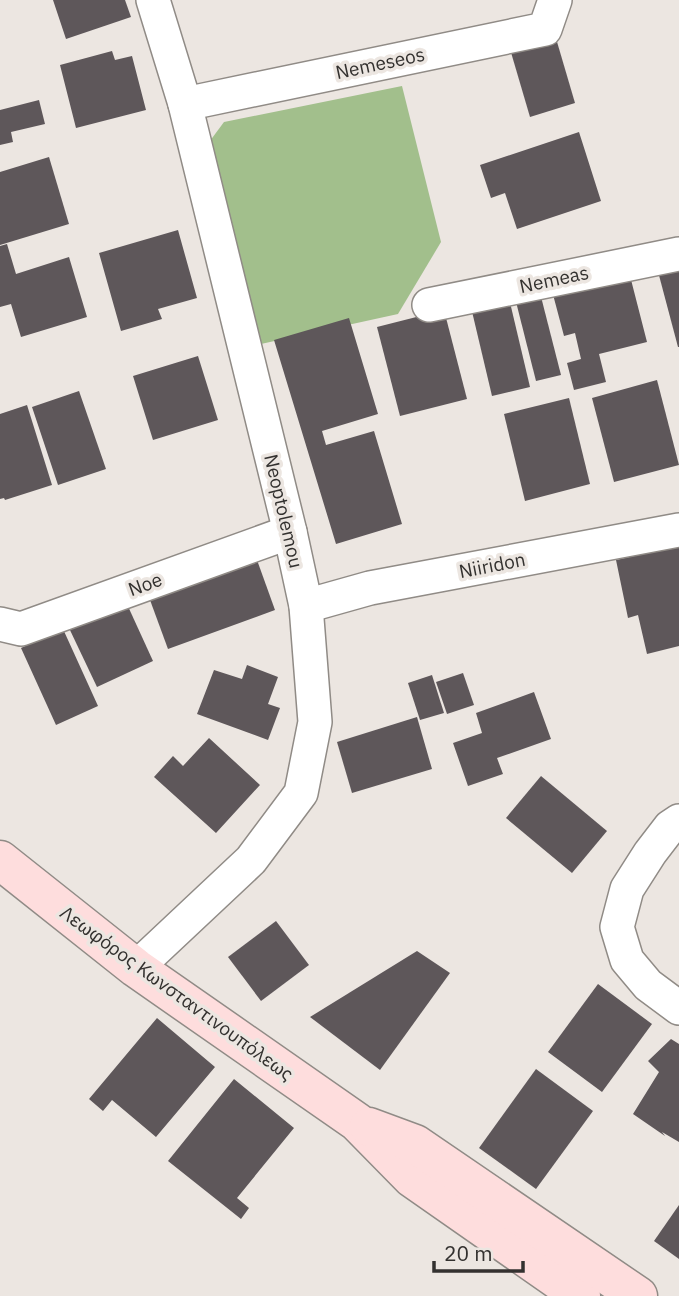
<svg xmlns="http://www.w3.org/2000/svg" width="679" height="1296" font-family="'IBM Plex Sans',sans-serif">
	<style>
		.green { fill: #a2bf8c }
		.building { fill: #5e575a }
		.lines { fill: none; stroke-linecap: round; stroke-linejoin: round }
		.street-casing { stroke: #908b86; stroke-width: 36 }
		.secondary-casing { stroke: #908b86; stroke-width: 41 }
		.street { stroke: #fff; stroke-width: 33 }
		.secondary { stroke: #fedddd; stroke-width: 38 }
		.labels { text-anchor: middle; dominant-baseline: central; stroke-width: 7; stroke-linejoin: round; paint-order: stroke }
		.street-label { font-size: 19px; fill: #33312f; stroke: #ece6e1 }
	</style>
	<rect width="100%" height="100%" fill="#ece6e1"/>
	<path class="green" d="M 402,86 L 441,242 L 398,314 L 252,346 L 201,153 L 224,122 Z"/>
	<g class="building">
		<path d="M 53,0 L 125,0 L 131,17 L 66,39 Z"/>
		<path d="M 555,35 L 575,103 L 530,117 L 510,49 Z"/>
		<path d="M 112,51 L 115,60 L 132,56 L 146,110 L 76,128 L 60,65 Z"/>
		<path d="M 39,100 L 45,124 L 11,132 L 13,142 L 0,145 L 0,110 Z"/>
		<path d="M 579,132 L 601,201 L 517,229 L 505,193 L 491,198 L 480,165 Z"/>
		<path d="M 49,157 L 69,224 L 0,245 L 0,172 Z"/>
		<path d="M 178,230 L 197,298 L 158,309 L 162,319 L 121,331 L 99,253 Z"/>
		<path d="M 7,244 L 16,274 L 69,257 L 87,317 L 21,337 L 11,304 L 0,307 L 0,246 Z"/>
		<path d="M 679,258 L 679,347 L 678,347 L 656,264 Z"/>
		<path d="M 628,268 L 647,342 L 599,354 L 606,382 L 574,390 L 567,363 L 581,359 L 575,333 L 564,336 L 551,287 Z"/>
		<path d="M 538,285 L 561,375 L 536,381 L 513,290 Z"/>
		<path d="M 508,294 L 530,387 L 492,396 L 470,303 Z"/>
		<path d="M 444,310 L 467,399 L 400,416 L 377,327 Z"/>
		<path d="M 349,318 L 378,414 L 322,431 L 326,445 L 374,431 L 402,524 L 336,544 L 274,340 Z"/>
		<path d="M 198,356 L 218,420 L 153,440 L 133,376 Z"/>
		<path d="M 657,380 L 679,465 L 614,482 L 592,398 Z"/>
		<path d="M 79,391 L 106,469 L 58,485 L 32,407 Z"/>
		<path d="M 569,398 L 590,484 L 525,501 L 504,414 Z"/>
		<path d="M 27,405 L 52,485 L 5,500 L 4,498 L 0,499 L 0,414 Z"/>
		<path d="M 679,546 L 679,646 L 647,654 L 638,615 L 628,618 L 616,560 Z"/>
		<path d="M 257,560 L 275,610 L 168,649 L 150,600 Z"/>
		<path d="M 126,602 L 153,661 L 97,687 L 69,628 Z"/>
		<path d="M 63,629 L 98,706 L 56,725 L 21,648 Z"/>
		<path d="M 247,665 L 278,677 L 268,704 L 280,708 L 268,740 L 197,714 L 214,670 L 242,679 Z"/>
		<path d="M 463,673 L 474,705 L 447,714 L 436,682 Z"/>
		<path d="M 432,675 L 444,713 L 420,720 L 408,683 Z"/>
		<path d="M 534,692 L 551,739 L 497,758 L 503,774 L 468,786 L 453,743 L 482,733 L 476,713 Z"/>
		<path d="M 417,717 L 432,769 L 352,793 L 337,742 Z"/>
		<path d="M 209,738 L 260,785 L 216,833 L 154,777 L 173,756 L 183,766 Z"/>
		<path d="M 541,776 L 607,831 L 572,873 L 506,818 Z"/>
		<path d="M 276,921 L 309,965 L 261,1001 L 228,957 Z"/>
		<path d="M 417,951 L 450,973 L 380,1070 L 310,1017 Z"/>
		<path d="M 598,984 L 652,1024 L 602,1092 L 548,1052 Z"/>
		<path d="M 157,1018 L 215,1067 L 156,1137 L 112,1100 L 103,1111 L 89,1099 Z"/>
		<path d="M 671,1039 L 679,1044 L 679,1142 L 662,1132 L 665,1136 L 633,1114 L 659,1072 L 648,1061 Z"/>
		<path d="M 536,1069 L 593,1111 L 536,1189 L 479,1148 Z"/>
		<path d="M 234,1079 L 294,1128 L 237,1198 L 249,1208 L 241,1219 L 168,1161 Z"/>
		<path d="M 679,1205 L 679,1259 L 654,1241 Z"/>
	</g>
	<g class="lines">
		<g class="street-casing">
			<g id="street">
				<path d="M 185,104 L 545,29 L 555,0"/>
				<path d="M 429,305 L 679,254"/>
				<path d="M 306,606 L 370,588 L 679,530"/>
				<path d="M 0,624 L 21,629 L 290,532"/>
				<path d="M 679,821 L 670,827 L 650,853 L 627,889 L 617,927 L 627,960 L 648,985 L 679,1008"/>
				<path d="M 136,968 L 251,860 L 301,793 L 315,722 L 306,606 L 290,532 L 185,104 L 153,0"/>
			</g>
		</g>
		<g class="secondary-casing">
			<g id="secondary">
				<path d="M 0,860 L 136,968 L 357,1122 L 412,1178 L 581,1296"/>
				<path d="M 369,1127 L 415,1144 L 638,1296"/>
			</g>
		</g>
		<use href="#street" class="street"/>
		<use href="#secondary" class="secondary"/>
	</g>
	<g class="labels">
		<g class="street-label">
			<text transform="translate(380 63) rotate(-12)">Nemeseos</text>
			<text transform="translate(554 279) rotate(-12)">Nemeas</text>
			<text transform="translate(284 511) rotate(77)">Neoptolemou</text>
			<text transform="translate(492 565) rotate(-11)">Niiridon</text>
			<text transform="translate(145 584) rotate(-20)">Noe</text>
			<text transform="translate(177 993) rotate(36)">Λεωφόρος Κωνσταντινουπόλεως</text>
		</g>
	</g>
	<path d="M434 1261v10h89v-10" fill="none" stroke="#33312f" stroke-width="3.5"/>
	<text x="444" y="1261" font-size="21" fill="#33312f" stroke="#ece6e1" stroke-width="5" paint-order="stroke">20 m</text>
</svg>
